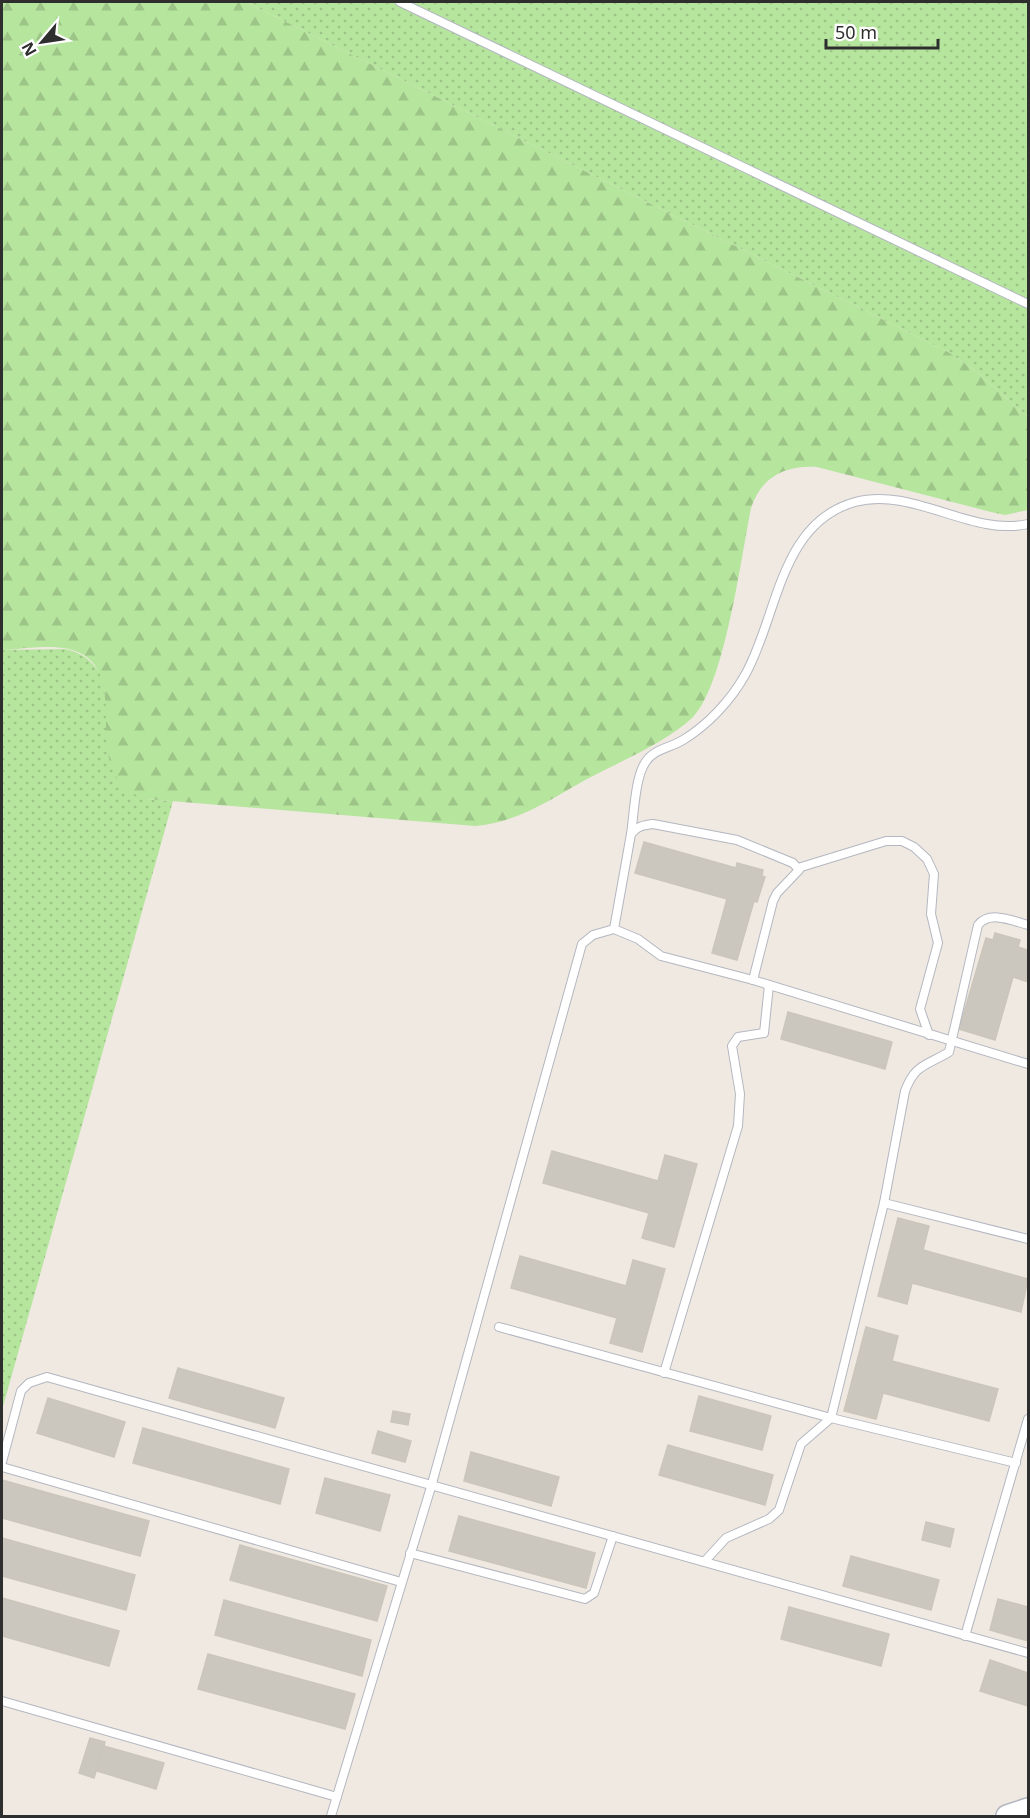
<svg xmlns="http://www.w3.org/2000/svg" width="1030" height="1818" font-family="'Noto Sans',sans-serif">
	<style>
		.grass { fill: url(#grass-dots) }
		.forest { fill: url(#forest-firs) }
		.building { fill: #cbc7bf; stroke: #cbc5ba; stroke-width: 1.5 }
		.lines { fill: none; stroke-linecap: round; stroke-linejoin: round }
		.service-casing { stroke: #b4b7c1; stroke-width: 10 }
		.secondary-casing { stroke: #b4b7c1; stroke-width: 24 }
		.service { stroke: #fff; stroke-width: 8 }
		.secondary { stroke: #fff; stroke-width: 21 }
	</style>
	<defs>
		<pattern id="grass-dots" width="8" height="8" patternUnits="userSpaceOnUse" patternTransform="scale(1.5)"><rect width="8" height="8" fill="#b6e59e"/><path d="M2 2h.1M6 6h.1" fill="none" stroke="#9dc588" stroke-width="1.8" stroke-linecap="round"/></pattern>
		<pattern id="forest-firs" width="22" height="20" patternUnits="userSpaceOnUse" patternTransform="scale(1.5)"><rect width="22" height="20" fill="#b6e59e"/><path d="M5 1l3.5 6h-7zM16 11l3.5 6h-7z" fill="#9dc588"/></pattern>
	</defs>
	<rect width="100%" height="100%" fill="#efe9e1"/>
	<g class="grass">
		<path d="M 246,2 L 1028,2 L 1028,417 L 973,369 L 948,352 Z"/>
		<path d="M 65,649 C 82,653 90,659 100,673 L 146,799 L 173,801 L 2,1410 L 2,650 Z"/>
	</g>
	<path class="forest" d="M 2,2 L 246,2 L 948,352 L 973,369 L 1028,417 L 1028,510 L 1005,515 L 991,512 L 817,467 C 785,465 761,477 751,508 C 741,557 725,684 693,717 C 667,742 619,762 587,779 C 551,799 517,823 475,826 L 146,799 C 74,775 134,680 80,653 C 59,642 24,649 2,650 Z"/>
	<g class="building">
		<path d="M 644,842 L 736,868 L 737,863 L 763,870 L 762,876 L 765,877 L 757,902 L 754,901 L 737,960 L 712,953 L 727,899 L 635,873 Z"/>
		<path d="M 995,933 L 1020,940 L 1018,947 L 1028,950 L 1028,982 L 1013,977 L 995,1040 L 959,1029 L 986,938 L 993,940 Z"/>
		<path d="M 788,1012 L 892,1042 L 885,1069 L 781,1039 Z"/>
		<path d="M 552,1151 L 658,1181 L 665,1155 L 697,1164 L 674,1247 L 642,1238 L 649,1213 L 543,1183 Z"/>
		<path d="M 898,1218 L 929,1226 L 923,1250 L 1028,1279 L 1021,1312 L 912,1283 L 907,1304 L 878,1296 Z"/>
		<path d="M 520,1256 L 626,1286 L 633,1260 L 665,1269 L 642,1352 L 610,1343 L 617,1318 L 511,1288 Z"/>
		<path d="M 866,1327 L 898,1336 L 892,1361 L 998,1389 L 989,1421 L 883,1393 L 876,1419 L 844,1411 Z"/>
		<path d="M 178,1368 L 284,1398 L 275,1428 L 169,1398 Z"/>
		<path d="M 699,1396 L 771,1416 L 762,1450 L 690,1431 Z"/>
		<path d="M 48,1398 L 125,1422 L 114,1457 L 37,1433 Z"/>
		<path d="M 393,1411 L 410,1414 L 408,1425 L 391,1422 Z"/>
		<path d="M 143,1428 L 289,1469 L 280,1504 L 133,1463 Z"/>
		<path d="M 378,1431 L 411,1441 L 405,1462 L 372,1453 Z"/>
		<path d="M 668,1445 L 773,1475 L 765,1505 L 659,1475 Z"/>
		<path d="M 471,1452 L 559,1477 L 551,1506 L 464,1481 Z"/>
		<path d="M 325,1478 L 390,1495 L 380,1531 L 316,1513 Z"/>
		<path d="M 2,1480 L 149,1521 L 140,1556 L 2,1518 Z"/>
		<path d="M 459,1516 L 595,1553 L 586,1588 L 449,1551 Z"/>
		<path d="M 926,1522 L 954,1529 L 950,1547 L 922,1540 Z"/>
		<path d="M 2,1538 L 135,1575 L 126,1610 L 2,1576 Z"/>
		<path d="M 240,1545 L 387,1586 L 377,1621 L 230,1580 Z"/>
		<path d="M 851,1556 L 939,1580 L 931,1610 L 843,1586 Z"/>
		<path d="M 2,1598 L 119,1631 L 109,1666 L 2,1636 Z"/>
		<path d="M 998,1599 L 1028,1607 L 1028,1641 L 990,1630 Z"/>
		<path d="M 224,1600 L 371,1640 L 362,1676 L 215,1635 Z"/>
		<path d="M 789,1607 L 889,1634 L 881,1666 L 781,1639 Z"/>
		<path d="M 208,1654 L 355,1694 L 345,1729 L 198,1689 Z"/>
		<path d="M 990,1660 L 1028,1673 L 1028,1706 L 980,1691 Z"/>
		<path d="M 90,1738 L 105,1742 L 94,1778 L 79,1773 Z"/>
		<path d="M 104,1746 L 164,1763 L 156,1789 L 97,1771 Z"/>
	</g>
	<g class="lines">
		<g class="service-casing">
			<g id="service">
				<path d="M 400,2 L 1028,304"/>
				<path d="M 631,834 C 634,815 635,778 645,763 C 653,749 670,748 683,740 C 708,725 731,700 745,675 C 778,617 779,523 855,502 C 913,486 971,537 1028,524"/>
				<path d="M 798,868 L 886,841 L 902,841 L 914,847 L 927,859 L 934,874 L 931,914 L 938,943 L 920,1009 L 929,1035"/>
				<path d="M 614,929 L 631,834 C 637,826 644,825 653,824 L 737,840 L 793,863 L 799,870 L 777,893 L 773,901 L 753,980"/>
				<path d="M 884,1203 L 1028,1239"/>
				<path d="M 499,1327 L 831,1418 L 1016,1463"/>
				<path d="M 664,1373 L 738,1126 L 740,1094 L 732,1046 L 738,1037 L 764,1033 L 769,985"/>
				<path d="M 2,1462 L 21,1391 L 29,1383 L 47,1377 L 1028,1653"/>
				<path d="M 2,1467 L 401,1582"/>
				<path d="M 410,1553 L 585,1599 L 594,1593 L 613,1536"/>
				<path d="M 705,1561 L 726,1538 L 769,1519 L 779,1510 L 801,1444 L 831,1418 L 884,1203 L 905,1091 C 915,1064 926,1066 949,1052 L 978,925 C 990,910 1013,921 1028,925"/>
				<path d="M 965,1636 L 1028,1419"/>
				<path d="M 2,1701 L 337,1797"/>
				<path d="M 331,1816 L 431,1487 L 582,944 L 593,935 L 614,929 L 638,939 L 661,956 L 753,980 L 1028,1064"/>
			</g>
		</g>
		<g class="secondary-casing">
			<path id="secondary" d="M 1007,1816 L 1028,1809"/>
		</g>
		<use href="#service" class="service"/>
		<use href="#secondary" class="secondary"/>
	</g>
	<rect width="1030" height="1818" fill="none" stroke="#2e2e2e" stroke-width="6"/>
	<g transform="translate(42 42) rotate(241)" stroke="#ffffff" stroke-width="4.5" paint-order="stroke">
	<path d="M0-4.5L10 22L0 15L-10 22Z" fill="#2e2e2e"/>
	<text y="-9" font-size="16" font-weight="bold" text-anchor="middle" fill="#2e2e2e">N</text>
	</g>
	<path d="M826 39v9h112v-9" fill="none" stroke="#2e2e2e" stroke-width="3"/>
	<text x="835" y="39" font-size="18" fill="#2e2e2e" stroke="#ffffff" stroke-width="4.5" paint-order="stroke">50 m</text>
</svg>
